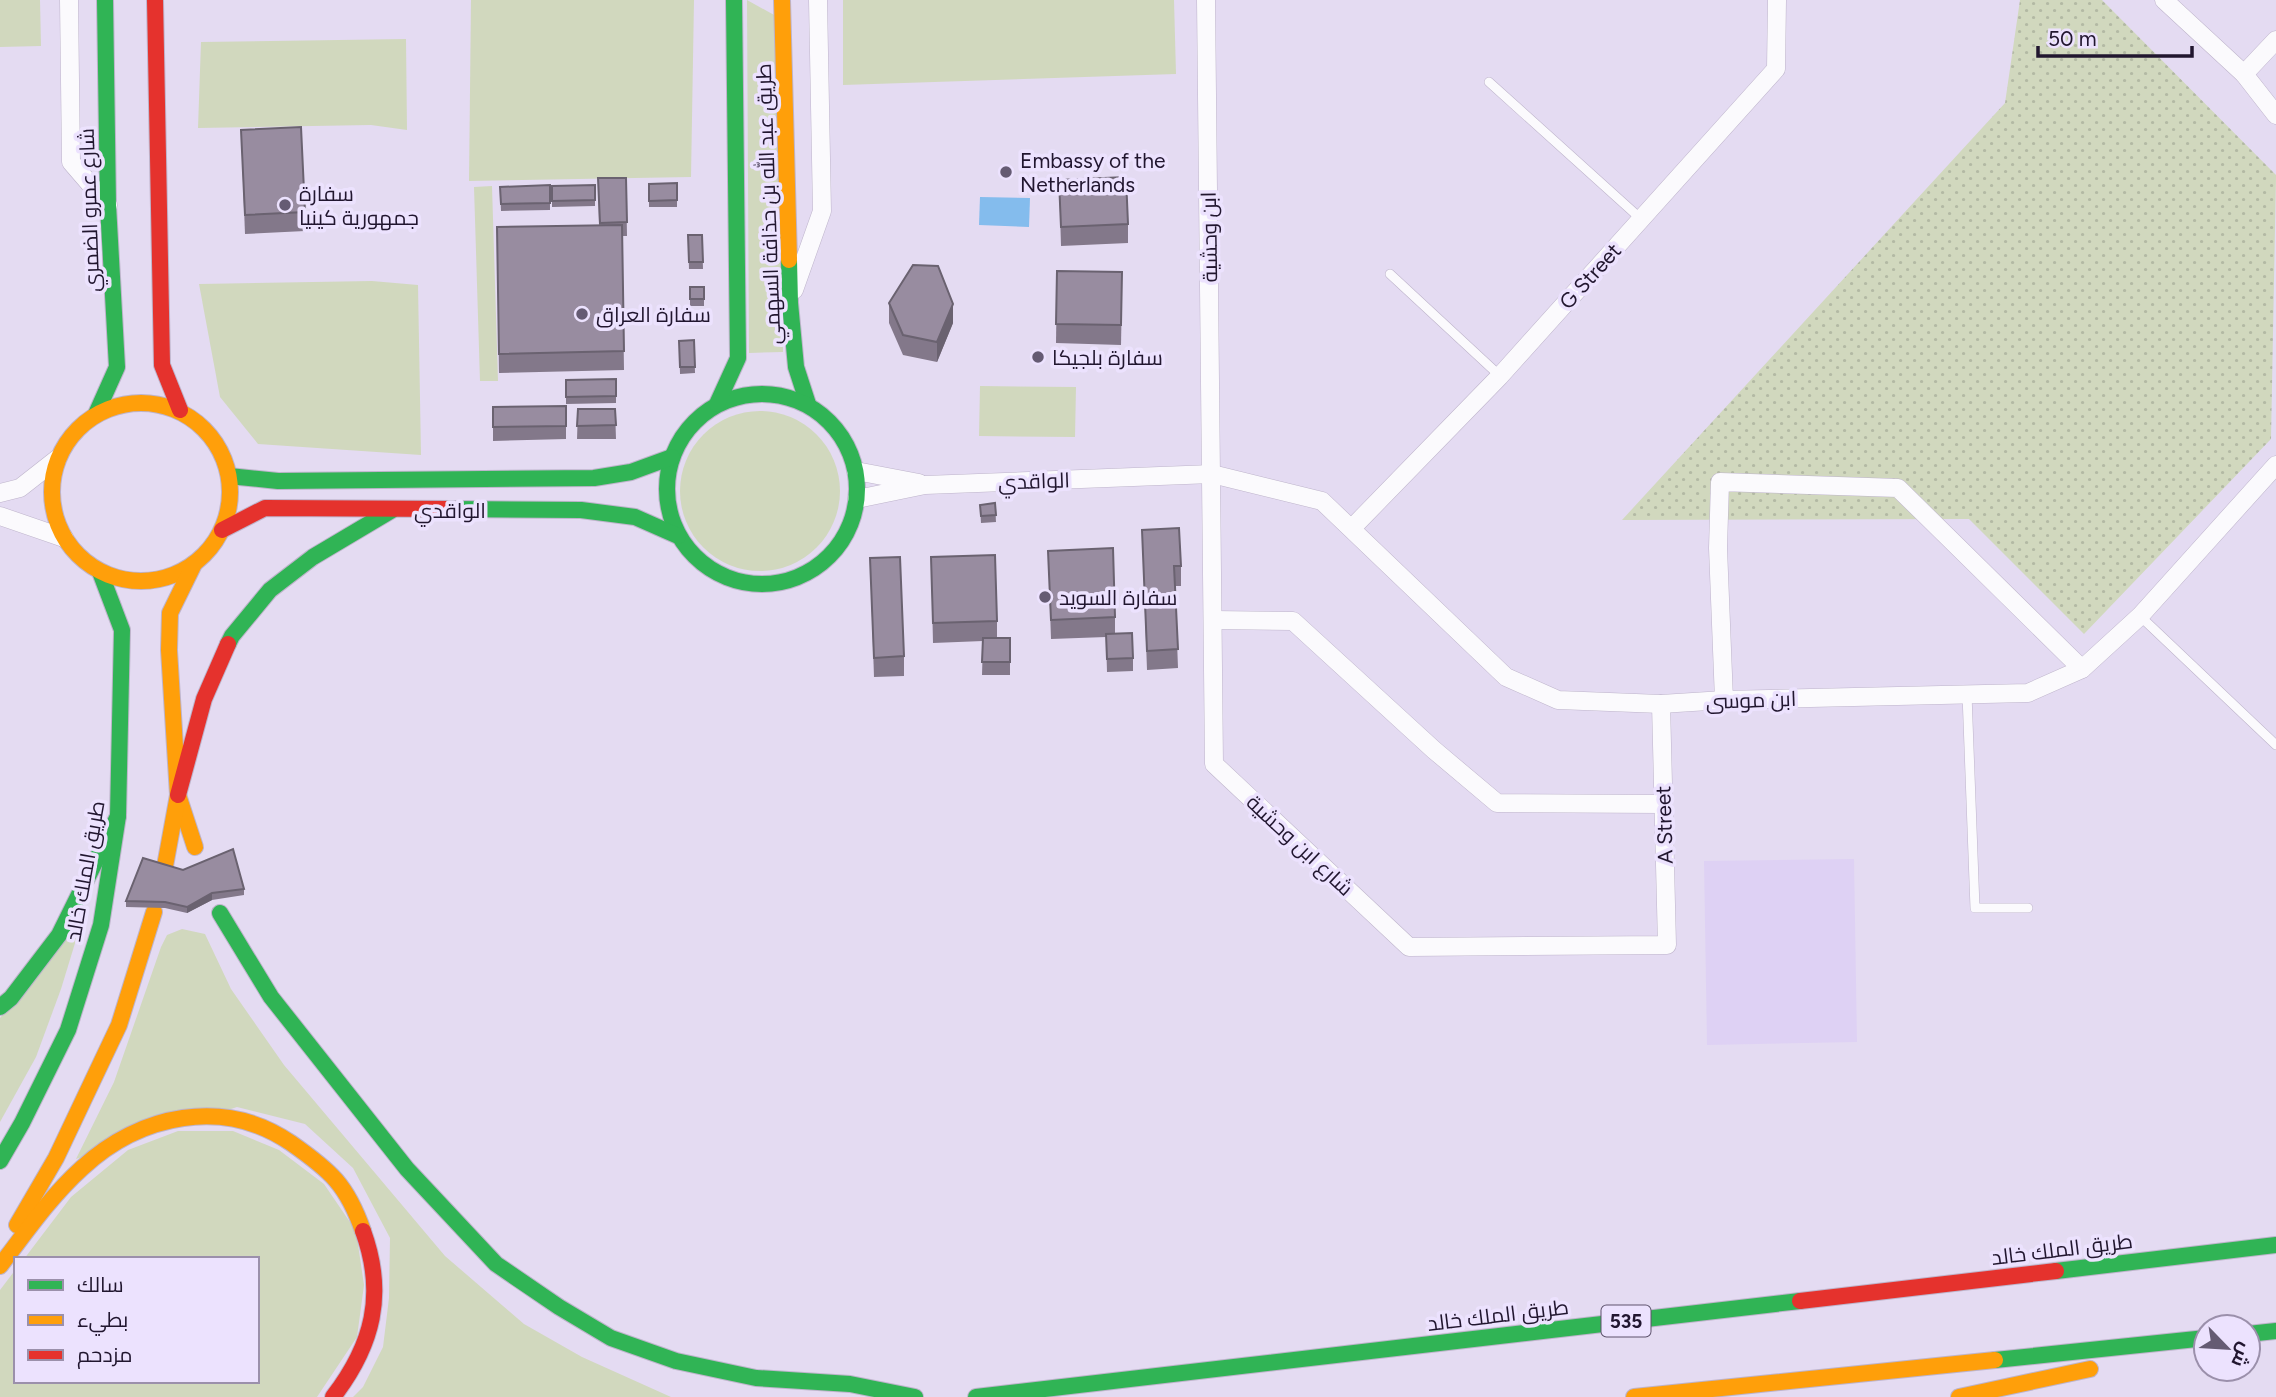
<svg xmlns="http://www.w3.org/2000/svg" width="2276" height="1397" font-family="Figtree,Cairo,sans-serif">
	<style>
		.built { fill: #ded1f4 }
		.grass { fill: #d1d8be }
		.park { fill: url(#park-dots) }
		.water { fill: #84bced }
		.lines { fill: none; stroke-linecap: round; stroke-linejoin: round }
		.lane-casing { stroke: #beb4cb; stroke-width: 10 }
		.street-casing { stroke: #beb4cb; stroke-width: 19 }
		.fast-casing { stroke: #beb4cb; stroke-width: 18 }
		.slow-casing { stroke: #beb4cb; stroke-width: 18 }
		.jam-casing { stroke: #beb4cb; stroke-width: 18 }
		.lane { stroke: #fbfafd; stroke-width: 9 }
		.street { stroke: #fbfafd; stroke-width: 18 }
		.fast { stroke: #30b455; stroke-width: 16 }
		.slow { stroke: #ff9f0a; stroke-width: 16 }
		.jam { stroke: #e5322d; stroke-width: 16 }
		.wall { fill: #83788a }
		.shaded-wall { fill: #6a6270 }
		.building { fill: #988ca0; stroke: #6a6270; stroke-width: 2 }
		.poi-dot { fill: #655b73; stroke: #ece2fe; stroke-width: 2.5 }
		.labels { text-anchor: middle; dominant-baseline: central; stroke-width: 7; stroke-linejoin: round; paint-order: stroke }
		.shield { fill: #ece2fe; stroke: #5e536d; stroke-width: 2 }
		.shield-label { font-size: 19px; font-weight: bold; fill: #21162f }
		.poi-label { font-size: 21px; fill: #21162f; stroke: #ece2fe; text-anchor: start }
		.street-label { font-size: 21px; fill: #21162f; stroke: #ece2fe }
	</style>
	<defs>
		<pattern id="park-dots" width="8" height="8" patternUnits="userSpaceOnUse" patternTransform="scale(1.75)"><rect width="8" height="8" fill="#d1d8be"/><path d="M2 2h.1M6 6h.1" fill="none" stroke="#b3b9a4" stroke-width="1.8" stroke-linecap="round"/></pattern>
	</defs>
	<rect width="100%" height="100%" fill="#e4dbf2"/>
	<path class="built" d="M 1854,859 L 1857,1042 L 1707,1045 L 1704,861 Z"/>
	<g class="grass">
		<path d="M 0,0 L 40,0 L 41,46 L 0,47 Z"/>
		<path d="M 471,0 L 694,0 L 691,177 L 469,181 Z"/>
		<path d="M 747,0 L 776,16 L 783,352 L 749,353 Z"/>
		<path d="M 843,0 L 1174,0 L 1176,74 L 843,85 Z"/>
		<path d="M 406,39 L 407,130 L 371,125 L 198,128 L 201,42 Z"/>
		<path d="M 492,186 L 498,381 L 480,381 L 474,187 Z"/>
		<path d="M 372,281 L 418,285 L 421,455 L 258,444 L 220,397 L 199,284 Z"/>
		<path d="M 980,386 L 1076,387 L 1075,437 L 979,436 Z"/>
		<circle cx="760" cy="491" r="80"/>
		<path d="M 83,917 L 61,989 L 36,1057 L 0,1122 L 0,1018 Z"/>
		<path d="M 182,929 L 205,934 L 231,989 L 284,1065 L 445,1256 L 524,1324 L 582,1357 L 671,1397 L 353,1397 L 363,1387 L 383,1347 L 389,1298 L 390,1238 L 353,1168 L 305,1124 L 237,1107 L 76,1159 L 114,1082 L 161,947 L 167,935 Z"/>
		<path d="M 178,1131 L 233,1131 L 279,1150 L 324,1184 L 356,1231 L 364,1285 L 357,1337 L 317,1397 L 0,1397 L 0,1290 L 16,1269 L 16,1381 L 257,1381 L 257,1259 L 24,1259 L 71,1197 L 128,1150 Z"/>
	</g>
	<path class="park" d="M 2020,0 L 2102,0 L 2276,175 L 2271,439 L 2084,634 L 1969,519 L 1622,520 L 2005,103 Z"/>
	<path class="water" d="M 980,197 L 1030,198 L 1029,227 L 979,225 Z"/>
	<g class="lines">
		<g class="lane-casing">
			<g id="lane">
				<path d="M 1489,82 L 1641,219"/>
				<path d="M 1390,274 L 1500,376"/>
				<path d="M 2140,616 L 2276,745"/>
				<path d="M 1967,694 L 1975,908 L 2028,908"/>
			</g>
		</g>
		<g class="street-casing">
			<g id="street">
				<path d="M 69,0 L 71,162 L 108,205"/>
				<path d="M 1206,0 L 1214,764 L 1409,947 L 1667,945 L 1661,704"/>
				<path d="M 2164,0 L 2244,74 L 2276,115"/>
				<path d="M 2244,74 L 2276,40"/>
				<path d="M 794,290 L 822,211 L 818,0"/>
				<path d="M 856,471 L 919,483"/>
				<path d="M 0,493 L 20,488 L 57,459"/>
				<path d="M 857,499 L 925,485 L 1212,474 L 1322,501 L 1506,677 L 1558,700 L 1661,704 L 1724,700 L 2028,693 L 2082,669 L 2140,616 L 2276,465"/>
				<path d="M 0,516 L 64,538"/>
				<path d="M 1352,528 L 1500,376 L 1776,69 L 1777,0"/>
				<path d="M 1213,620 L 1293,621 L 1434,750 L 1497,803 L 1663,804"/>
				<path d="M 1724,700 L 1718,548 L 1720,482 L 1898,488 L 2082,669"/>
			</g>
		</g>
		<g class="fast-casing">
			<g id="fast">
				<path d="M 789,260 L 790,303 L 796,367 L 808,404"/>
				<circle cx="762" cy="489" r="95"/>
				<path d="M 717,404 L 738,358 L 734,0"/>
				<path d="M 96,414 L 117,367 L 108,205 L 105,0"/>
				<path d="M 229,476 L 278,481 L 594,478 L 631,472 L 672,457"/>
				<path d="M 453,509 L 581,510 L 635,517 L 678,536"/>
				<path d="M 228,644 L 232,636 L 270,590 L 313,557 L 392,510"/>
				<path d="M 220,913 L 271,997 L 407,1169 L 496,1264 L 559,1307 L 611,1338 L 676,1361 L 756,1378 L 850,1384 L 915,1397"/>
				<path d="M 0,1007 L 11,998 L 59,935 L 118,816"/>
				<path d="M 0,1161 L 22,1123 L 68,1030 L 101,925 L 118,816 L 122,630 L 100,572"/>
				<path d="M 2056,1271 L 2276,1245"/>
				<path d="M 2248,1334 L 2276,1331"/>
				<path d="M 1995,1360 L 2206,1338"/>
				<path d="M 976,1397 L 1800,1301"/>
			</g>
		</g>
		<g class="slow-casing">
			<g id="slow">
				<path d="M 782,0 L 789,260"/>
				<circle cx="141" cy="492" r="89"/>
				<path d="M 178,795 L 195,847"/>
				<path d="M 165,866 L 178,795 L 169,650 L 170,613 L 194,564"/>
				<path d="M 17,1225 L 56,1158 L 119,1025 L 154,912"/>
				<path d="M 0,1266 C 26,1232 50,1197 82,1168 C 140,1114 224,1097 291,1143 C 331,1171 347,1185 363,1231"/>
				<path d="M 1634,1397 L 1995,1360"/>
				<path d="M 1959,1397 L 2090,1369"/>
			</g>
		</g>
		<g class="jam-casing">
			<g id="jam">
				<path d="M 155,0 L 162,365 L 180,410"/>
				<path d="M 222,530 L 265,508 L 453,509"/>
				<path d="M 178,795 L 204,699 L 228,644"/>
				<path d="M 1800,1301 L 2056,1271"/>
				<path d="M 333,1397 C 373,1345 386,1294 363,1231"/>
			</g>
		</g>
		<use href="#lane" class="lane"/>
		<use href="#street" class="street"/>
		<use href="#fast" class="fast"/>
		<use href="#slow" class="slow"/>
		<use href="#jam" class="jam"/>
	</g>
	<g class="wall">
		<path d="M 241,130 L 305,212 L 305,231 L 245,234 Z"/>
		<path d="M 598,178 L 626,178 L 627,236 L 622,236 L 624,370 L 499,373 L 497,227 L 599,225 Z"/>
		<path d="M 1059,180 L 1128,224 L 1128,243 L 1061,246 Z"/>
		<path d="M 677,183 L 677,207 L 649,207 L 649,184 Z"/>
		<path d="M 550,185 L 550,210 L 501,211 L 500,187 Z"/>
		<path d="M 595,185 L 595,206 L 552,207 L 552,186 Z"/>
		<path d="M 688,235 L 702,235 L 703,269 L 689,269 Z"/>
		<path d="M 1057,271 L 1122,292 L 1121,345 L 1056,343 Z"/>
		<rect x="690" y="287" width="14" height="19"/>
		<path d="M 889,303 L 953,323 L 937,362 L 903,355 L 889,323 Z"/>
		<path d="M 694,340 L 695,373 L 680,374 L 679,341 Z"/>
		<path d="M 616,379 L 616,403 L 566,404 L 566,380 Z"/>
		<path d="M 566,406 L 566,439 L 493,441 L 493,407 Z"/>
		<path d="M 578,409 L 615,409 L 616,439 L 577,439 Z"/>
		<path d="M 995,503 L 996,522 L 981,523 L 980,505 Z"/>
		<path d="M 1142,530 L 1181,566 L 1181,586 L 1175,586 L 1178,668 L 1147,670 Z"/>
		<path d="M 1048,551 L 1115,617 L 1115,634 L 1133,658 L 1133,671 L 1107,672 L 1106,637 L 1051,639 Z"/>
		<path d="M 931,557 L 997,621 L 997,638 L 1010,638 L 1010,675 L 982,675 L 983,641 L 933,643 Z"/>
		<path d="M 870,558 L 904,656 L 904,676 L 874,677 Z"/>
		<path d="M 244,889 L 244,895 L 212,900 L 187,913 L 165,908 L 126,907 L 126,901 Z"/>
	</g>
	<g class="shaded-wall">
		<path d="M 953,304 L 953,323 L 937,362 L 937,342 Z"/>
		<path d="M 212,893 L 212,900 L 187,913 L 187,907 Z"/>
	</g>
	<g class="building">
		<path d="M 301,127 L 305,212 L 245,215 L 241,130 Z"/>
		<path d="M 1126,177 L 1128,224 L 1061,227 L 1059,180 Z"/>
		<path d="M 598,178 L 626,178 L 627,222 L 600,223 Z"/>
		<path d="M 677,183 L 677,200 L 649,201 L 649,184 Z"/>
		<path d="M 550,185 L 550,203 L 501,204 L 500,187 Z"/>
		<path d="M 595,185 L 595,200 L 552,201 L 552,186 Z"/>
		<path d="M 622,225 L 624,351 L 499,354 L 497,227 Z"/>
		<path d="M 688,235 L 702,235 L 703,262 L 689,262 Z"/>
		<path d="M 913,265 L 938,266 L 953,304 L 937,342 L 903,335 L 889,303 Z"/>
		<path d="M 1057,271 L 1122,272 L 1121,325 L 1056,324 Z"/>
		<rect x="690" y="287" width="14" height="12"/>
		<path d="M 694,340 L 695,367 L 680,367 L 679,341 Z"/>
		<path d="M 616,379 L 616,396 L 566,397 L 566,380 Z"/>
		<path d="M 566,406 L 566,426 L 493,427 L 493,407 Z"/>
		<path d="M 578,409 L 615,409 L 616,425 L 577,426 Z"/>
		<path d="M 995,503 L 996,515 L 981,516 L 980,505 Z"/>
		<path d="M 1179,528 L 1181,566 L 1174,566 L 1178,649 L 1147,651 L 1142,530 Z"/>
		<path d="M 1113,548 L 1115,617 L 1051,620 L 1048,551 Z"/>
		<path d="M 995,555 L 997,621 L 933,623 L 931,557 Z"/>
		<path d="M 900,557 L 904,656 L 874,658 L 870,558 Z"/>
		<path d="M 1132,633 L 1133,658 L 1107,659 L 1106,634 Z"/>
		<path d="M 983,638 L 1010,638 L 1010,662 L 982,662 Z"/>
		<path d="M 233,849 L 244,889 L 212,893 L 187,907 L 165,902 L 126,901 L 143,858 L 183,870 Z"/>
	</g>
	<g class="poi-dot">
		<circle cx="1006" cy="172" r="7"/>
		<circle cx="285" cy="205" r="7"/>
		<circle cx="582" cy="314" r="7"/>
		<circle cx="1038" cy="357" r="7"/>
		<circle cx="1045" cy="597" r="7"/>
	</g>
	<g class="labels">
		<rect class="shield" x="1601.5" y="1305.5" width="49" height="31" rx="5"/>
		<g class="shield-label">
			<text x="1626" y="1321">535</text>
		</g>
		<g class="poi-label">
			<text x="1020" y="160">Embassy of the<tspan x="1020" dy="24">Netherlands</tspan></text>
			<text x="299" y="193">سفارة<tspan x="299" dy="24">جمهورية كينيا</tspan></text>
			<text x="596" y="314">سفارة العراق</text>
			<text x="1052" y="357">سفارة بلجيكا</text>
			<text x="1059" y="597">سفارة السويد</text>
		</g>
		<g class="street-label">
			<text transform="translate(768 204) rotate(-92)">طريق عبد الله بن حذافة السهمي</text>
			<text transform="translate(89 210) rotate(-92)">شارع عمرو الضمري</text>
			<text transform="translate(1209 237) rotate(-91)">ابن وحشية</text>
			<text transform="translate(1590 276) rotate(-48)">G Street</text>
			<text transform="translate(1034 481) rotate(-2)">الواقدي</text>
			<text x="450" y="510">الواقدي</text>
			<text transform="translate(1751 700) rotate(-2)">ابن موسى</text>
			<text transform="translate(1664 825) rotate(-92)">A Street</text>
			<text transform="translate(1300 845) rotate(43)">شارع ابن وحشية</text>
			<text transform="translate(85 871) rotate(-80)">طريق الملك خالد</text>
			<text transform="translate(2062 1249) rotate(-7)">طريق الملك خالد</text>
			<text transform="translate(1498 1315) rotate(-7)">طريق الملك خالد</text>
		</g>
	</g>
	<rect x="14" y="1257" width="245" height="126" fill="#ece2fe" stroke="#9b90ab" stroke-width="2"/>
	<rect x="28" y="1280" width="35" height="10" fill="#30b455" stroke="#9b90ab" stroke-width="2"/>
	<text x="77" y="1292" font-size="21" fill="#21162f">سالك</text>
	<rect x="28" y="1315" width="35" height="10" fill="#ff9f0a" stroke="#9b90ab" stroke-width="2"/>
	<text x="77" y="1327" font-size="21" fill="#21162f">بطيء</text>
	<rect x="28" y="1350" width="35" height="10" fill="#e5322d" stroke="#9b90ab" stroke-width="2"/>
	<text x="77" y="1362" font-size="21" fill="#21162f">مزدحم</text>
	<g transform="translate(2227 1348) rotate(115)"><circle r="33" fill="#ece2fe" stroke="#9b90ab" stroke-width="2"/>
	<path d="M0-5L12 26L0 18L-12 26Z" fill="#655b73"/>
	<text y="-10" font-size="19" font-weight="bold" text-anchor="middle" fill="#21162f">ش</text>
	</g>
	<path d="M2038 46v10h154v-10" fill="none" stroke="#21162f" stroke-width="3.5"/>
	<text x="2048" y="46" font-size="21" fill="#21162f" stroke="#ece2fe" stroke-width="5" paint-order="stroke">50 m</text>
</svg>
